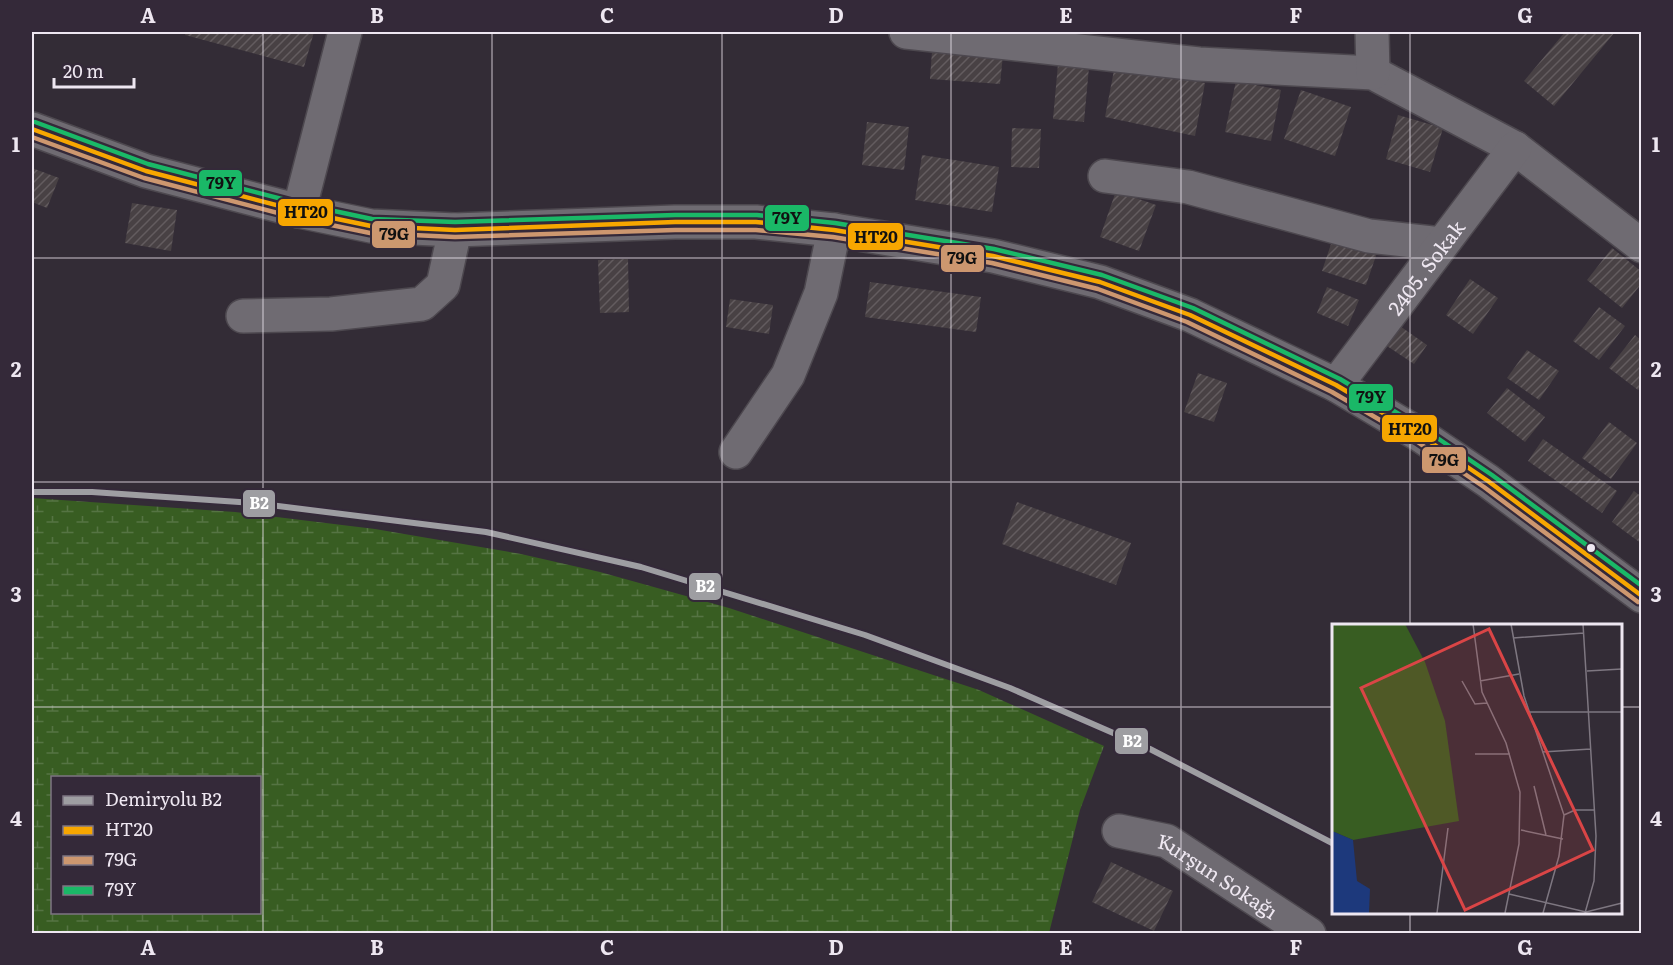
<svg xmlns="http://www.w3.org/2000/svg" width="1673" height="965" font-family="Literata,serif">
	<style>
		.wetland { fill: url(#wetland-marsh); fill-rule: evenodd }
		.building { fill: url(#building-hatch) }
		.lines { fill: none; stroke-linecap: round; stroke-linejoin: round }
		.minor-casing { stroke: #4d484f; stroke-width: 36 }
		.minor { stroke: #6f6b72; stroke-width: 33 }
		.bus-1-casing { stroke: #342939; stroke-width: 9 }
		.bus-2-casing { stroke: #342939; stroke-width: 9 }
		.bus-3-casing { stroke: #342939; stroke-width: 9 }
		.bus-1 { stroke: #f7a600; stroke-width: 4.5 }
		.bus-2 { stroke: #cd976f; stroke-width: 4.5 }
		.bus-3 { stroke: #1ab867; stroke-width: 4.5 }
		.rail-1-casing { stroke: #342939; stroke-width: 10 }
		.rail-1 { stroke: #9e9ea2; stroke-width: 6 }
		.grid { fill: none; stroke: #eee7f1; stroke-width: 1.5; stroke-opacity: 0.55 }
		.bus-dot { fill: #eee7f1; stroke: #342939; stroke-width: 2 }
		.labels { text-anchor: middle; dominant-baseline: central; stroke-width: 6; stroke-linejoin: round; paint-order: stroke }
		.street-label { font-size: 20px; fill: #eee7f1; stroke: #342939 }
		.inset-road { fill: none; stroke: #7e7781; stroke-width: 1.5 }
		.view { fill: #da4546; fill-opacity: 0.15; stroke: #da4546; stroke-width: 3 }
		.inset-edge { fill: none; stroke: #eee7f1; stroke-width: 3 }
		.line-badge { stroke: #342939; stroke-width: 2 }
		.badge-label { font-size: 16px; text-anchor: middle; font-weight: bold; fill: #fff }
		.pale-badge-label { font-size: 16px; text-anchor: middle; font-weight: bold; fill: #111 }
		.neatline { fill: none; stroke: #eee7f1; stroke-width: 2 }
		.grid-label { font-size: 20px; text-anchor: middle; font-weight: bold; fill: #eee7f1 }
	</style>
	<defs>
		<pattern id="wetland-marsh" width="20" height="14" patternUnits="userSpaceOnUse" patternTransform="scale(1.5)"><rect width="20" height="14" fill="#385d22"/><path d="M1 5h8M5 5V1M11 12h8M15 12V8" fill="none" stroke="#557443"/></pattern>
		<pattern id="building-hatch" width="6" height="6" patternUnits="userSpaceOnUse" patternTransform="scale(1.5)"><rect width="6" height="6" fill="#484144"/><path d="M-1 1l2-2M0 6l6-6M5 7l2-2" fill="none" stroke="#635c5f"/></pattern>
	</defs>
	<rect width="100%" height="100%" fill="#332c36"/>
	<path class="wetland" d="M 32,498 L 235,512 L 375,529 L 521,554 L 600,572 L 729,608 L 979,690 L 1104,746 L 1080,810 L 1049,933 L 32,933 ZM 52,778 L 260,778 L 260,912 L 52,912 Z"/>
	<g class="building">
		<path d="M 186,32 L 314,32 L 304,67 L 185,35 Z"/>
		<path d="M 1565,32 L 1615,32 L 1554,106 L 1524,81 Z"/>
		<path d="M 932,51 L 1003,55 L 1000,84 L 930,79 Z"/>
		<path d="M 1058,64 L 1089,67 L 1084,122 L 1053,119 Z"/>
		<path d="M 1115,65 L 1205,83 L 1195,136 L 1105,117 Z"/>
		<path d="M 1236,81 L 1281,90 L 1271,141 L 1225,132 Z"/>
		<path d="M 1301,90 L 1351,107 L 1335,156 L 1284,139 Z"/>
		<path d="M 1398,115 L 1443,128 L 1430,172 L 1386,159 Z"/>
		<path d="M 867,122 L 909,127 L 904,170 L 862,165 Z"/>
		<path d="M 1012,128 L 1041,129 L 1039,168 L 1011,167 Z"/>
		<path d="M 922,155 L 999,167 L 992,212 L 915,200 Z"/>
		<path d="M 32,168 L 59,178 L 47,208 L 32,202 Z"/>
		<path d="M 1116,191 L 1156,205 L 1139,251 L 1100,237 Z"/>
		<path d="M 132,203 L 177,210 L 171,251 L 125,243 Z"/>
		<path d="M 1335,232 L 1379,247 L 1366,285 L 1322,271 Z"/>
		<path d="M 1612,248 L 1642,272 L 1642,283 L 1622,308 L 1587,280 Z"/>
		<path d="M 628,259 L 629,312 L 600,313 L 598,260 Z"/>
		<path d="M 1470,279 L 1498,298 L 1473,334 L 1446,315 Z"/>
		<path d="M 870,282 L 981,297 L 976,332 L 865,317 Z"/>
		<path d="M 1327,287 L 1359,300 L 1348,326 L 1317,313 Z"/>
		<path d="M 730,299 L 773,305 L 769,334 L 726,327 Z"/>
		<path d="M 1599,307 L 1625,326 L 1599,360 L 1573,341 Z"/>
		<path d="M 1397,324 L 1427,345 L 1414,364 L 1384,344 Z"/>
		<path d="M 1635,335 L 1642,341 L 1642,386 L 1638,390 L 1609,368 Z"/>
		<path d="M 1527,350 L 1559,371 L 1539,400 L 1507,378 Z"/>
		<path d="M 1198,373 L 1227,383 L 1214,422 L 1184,412 Z"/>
		<path d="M 1507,388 L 1545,417 L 1525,442 L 1487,413 Z"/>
		<path d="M 1609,422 L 1637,443 L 1611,479 L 1582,458 Z"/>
		<path d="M 1543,439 L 1617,491 L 1602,513 L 1528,461 Z"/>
		<path d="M 1634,491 L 1642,497 L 1642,544 L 1612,522 Z"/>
		<path d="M 1017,502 L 1131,543 L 1116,585 L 1002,544 Z"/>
		<path d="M 1111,862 L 1173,891 L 1154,931 L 1092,902 Z"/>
	</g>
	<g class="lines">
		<g class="minor-casing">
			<g id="minor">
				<path d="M 906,32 L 1199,64 L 1373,73 L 1515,148 L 1642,246"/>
				<path d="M 1372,32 L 1373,73"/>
				<path d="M 32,129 L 146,171 L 299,211 L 371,226 L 455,230 L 675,222 L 756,222 L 834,230 L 993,256 L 1100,282 L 1190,315 L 1336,385 L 1420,435 L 1488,481 L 1642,596"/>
				<path d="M 1105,176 L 1188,187 L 1369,236 L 1441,244"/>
				<path d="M 299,211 L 345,32"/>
				<path d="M 243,316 L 331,314 L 422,304 L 443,285 L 455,230"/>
				<path id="s1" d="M 1336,385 L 1515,148"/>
				<path d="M 736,452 L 788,375 L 821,293 L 834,230"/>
				<path id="s2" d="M 1119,831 L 1167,841 L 1309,934"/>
			</g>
		</g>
		<use href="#minor" class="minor"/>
		<g class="bus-1-casing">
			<path id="bus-1" d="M 32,129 L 146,171 L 299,211 L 371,226 L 455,230 L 675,222 L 756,222 L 834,230 L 993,256 L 1100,282 L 1190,315 L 1336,385 L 1420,435 L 1488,481 L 1642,596"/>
		</g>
		<g class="bus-2-casing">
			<path id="bus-2" d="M 32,137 L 144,178 L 297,218 L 370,233 L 455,237 L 675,230 L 756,230 L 833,237 L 992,263 L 1098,289 L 1187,322 L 1332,392 L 1416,441 L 1484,487 L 1638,602"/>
		</g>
		<g class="bus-3-casing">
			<path id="bus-3" d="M 35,122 L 148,164 L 301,204 L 372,219 L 455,222 L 675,215 L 757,215 L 835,223 L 994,249 L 1102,275 L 1193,308 L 1340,379 L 1424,429 L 1492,475 L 1642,586"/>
		</g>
		<use href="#bus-1" class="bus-1"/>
		<use href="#bus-2" class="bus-2"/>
		<use href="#bus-3" class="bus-3"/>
		<g class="rail-1-casing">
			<path id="rail-1" d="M 32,492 L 92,492 L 254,503 L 486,532 L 641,567 L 865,635 L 1010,688 L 1150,749 L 1334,844"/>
		</g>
		<use href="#rail-1" class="rail-1"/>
	</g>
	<path class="grid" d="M 263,32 L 263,934M 492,32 L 492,934M 722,32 L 722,934M 951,32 L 951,934M 1181,32 L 1181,934M 1410,32 L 1410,626M 32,258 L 1642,258M 32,482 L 1642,482M 32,707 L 1334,707M 1620,707 L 1642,707M 1410,912 L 1410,934"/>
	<circle class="bus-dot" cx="1591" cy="548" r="5"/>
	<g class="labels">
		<g class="street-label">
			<text stroke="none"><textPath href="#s1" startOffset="148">2405. Sokak</textPath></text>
			<text stroke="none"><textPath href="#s2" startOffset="110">Kurşun Sokağı</textPath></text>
		</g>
	</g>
	<g transform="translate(1332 624)">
		<rect width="290" height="290" fill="#332c36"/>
		<path d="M 0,0 L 73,0 L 93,38 L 113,97 L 127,197 L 21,216 L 0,207 Z" fill="#385d22"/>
		<path d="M 0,207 L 21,216 L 25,257 L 38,265 L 37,289 L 0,289 Z" fill="#1d397c"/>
		<path class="inset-road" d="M 141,0 L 150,68 L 174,119 L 188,168 L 187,220 L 173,289M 179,0 L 192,72 L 232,191 L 227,232 L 211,289M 251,0 L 264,212 L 262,257 L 253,289M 181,14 L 252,9M 255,47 L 290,45M 130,57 L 143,80 L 155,79M 148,57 L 187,50M 196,88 L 290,88M 210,128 L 259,125M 143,130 L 178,130M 202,162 L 214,211M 232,191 L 243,186 L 262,186M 189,206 L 231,215M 177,270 L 254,288 L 290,279M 105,289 L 116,204"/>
		<path class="view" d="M 157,5 L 261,226 L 133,286 L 29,64 Z"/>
		<rect width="290" height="290" class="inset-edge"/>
	</g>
	<g class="line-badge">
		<rect x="198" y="169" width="45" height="28" rx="6" fill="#1ab867"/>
		<rect x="277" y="198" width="57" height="29" rx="6" fill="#f7a600"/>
		<rect x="764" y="204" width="46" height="28" rx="6" fill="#1ab867"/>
		<rect x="371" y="220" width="45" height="29" rx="6" fill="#cd976f"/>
		<rect x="847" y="222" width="57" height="29" rx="6" fill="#f7a600"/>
		<rect x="940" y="244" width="45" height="29" rx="6" fill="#cd976f"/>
		<rect x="1348" y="383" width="46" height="29" rx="6" fill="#1ab867"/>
		<rect x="1381" y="414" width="57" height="29" rx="6" fill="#f7a600"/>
		<rect x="1421" y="446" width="46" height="28" rx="6" fill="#cd976f"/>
		<rect x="242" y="489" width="34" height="29" rx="6" fill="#9e9ea2"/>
		<rect x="688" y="572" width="34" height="29" rx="6" fill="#9e9ea2"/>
		<rect x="1114" y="727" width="35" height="28" rx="6" fill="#9e9ea2"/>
	</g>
	<g class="badge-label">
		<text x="259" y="509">B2</text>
		<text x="705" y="592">B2</text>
		<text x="1132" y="747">B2</text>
	</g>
	<g class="pale-badge-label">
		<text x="221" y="189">79Y</text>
		<text x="306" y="218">HT20</text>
		<text x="787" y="224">79Y</text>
		<text x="394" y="240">79G</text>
		<text x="876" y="243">HT20</text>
		<text x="962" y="264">79G</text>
		<text x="1371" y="403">79Y</text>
		<text x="1410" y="435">HT20</text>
		<text x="1444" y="466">79G</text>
	</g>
	<rect width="1673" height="965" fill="none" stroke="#342939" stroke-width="66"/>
	<rect x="51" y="776" width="210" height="138" fill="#342939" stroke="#7e7583" stroke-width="1.5"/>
	<rect x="63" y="796" width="30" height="9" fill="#9e9ea2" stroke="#7e7583" stroke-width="1.5"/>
	<text x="105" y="806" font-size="18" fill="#eee7f1">Demiryolu B2</text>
	<rect x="63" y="826" width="30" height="9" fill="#f7a600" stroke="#7e7583" stroke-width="1.5"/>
	<text x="105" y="836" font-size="18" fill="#eee7f1">HT20</text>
	<rect x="63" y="856" width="30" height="9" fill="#cd976f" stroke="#7e7583" stroke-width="1.5"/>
	<text x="105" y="866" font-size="18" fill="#eee7f1">79G</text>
	<rect x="63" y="886" width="30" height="9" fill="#1ab867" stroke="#7e7583" stroke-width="1.5"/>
	<text x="105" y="896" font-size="18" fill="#eee7f1">79Y</text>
	<path d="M54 78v9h80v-9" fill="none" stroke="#eee7f1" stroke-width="3"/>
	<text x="63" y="78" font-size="18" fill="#eee7f1" stroke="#342939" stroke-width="4.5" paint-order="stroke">20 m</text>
	<rect x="33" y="33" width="1607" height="899" class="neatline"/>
	<g class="grid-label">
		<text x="148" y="23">A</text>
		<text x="377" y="23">B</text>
		<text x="607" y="23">C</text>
		<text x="836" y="23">D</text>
		<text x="1066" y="23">E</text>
		<text x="1296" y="23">F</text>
		<text x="1525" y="23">G</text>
		<text x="16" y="152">1</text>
		<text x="1656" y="152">1</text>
		<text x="16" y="377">2</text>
		<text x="1656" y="377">2</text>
		<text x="16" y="602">3</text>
		<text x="1656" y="602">3</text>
		<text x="16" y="826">4</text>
		<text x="1656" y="826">4</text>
		<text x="148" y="955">A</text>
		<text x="377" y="955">B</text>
		<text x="607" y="955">C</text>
		<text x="836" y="955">D</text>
		<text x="1066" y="955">E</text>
		<text x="1296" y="955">F</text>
		<text x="1525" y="955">G</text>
	</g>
</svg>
